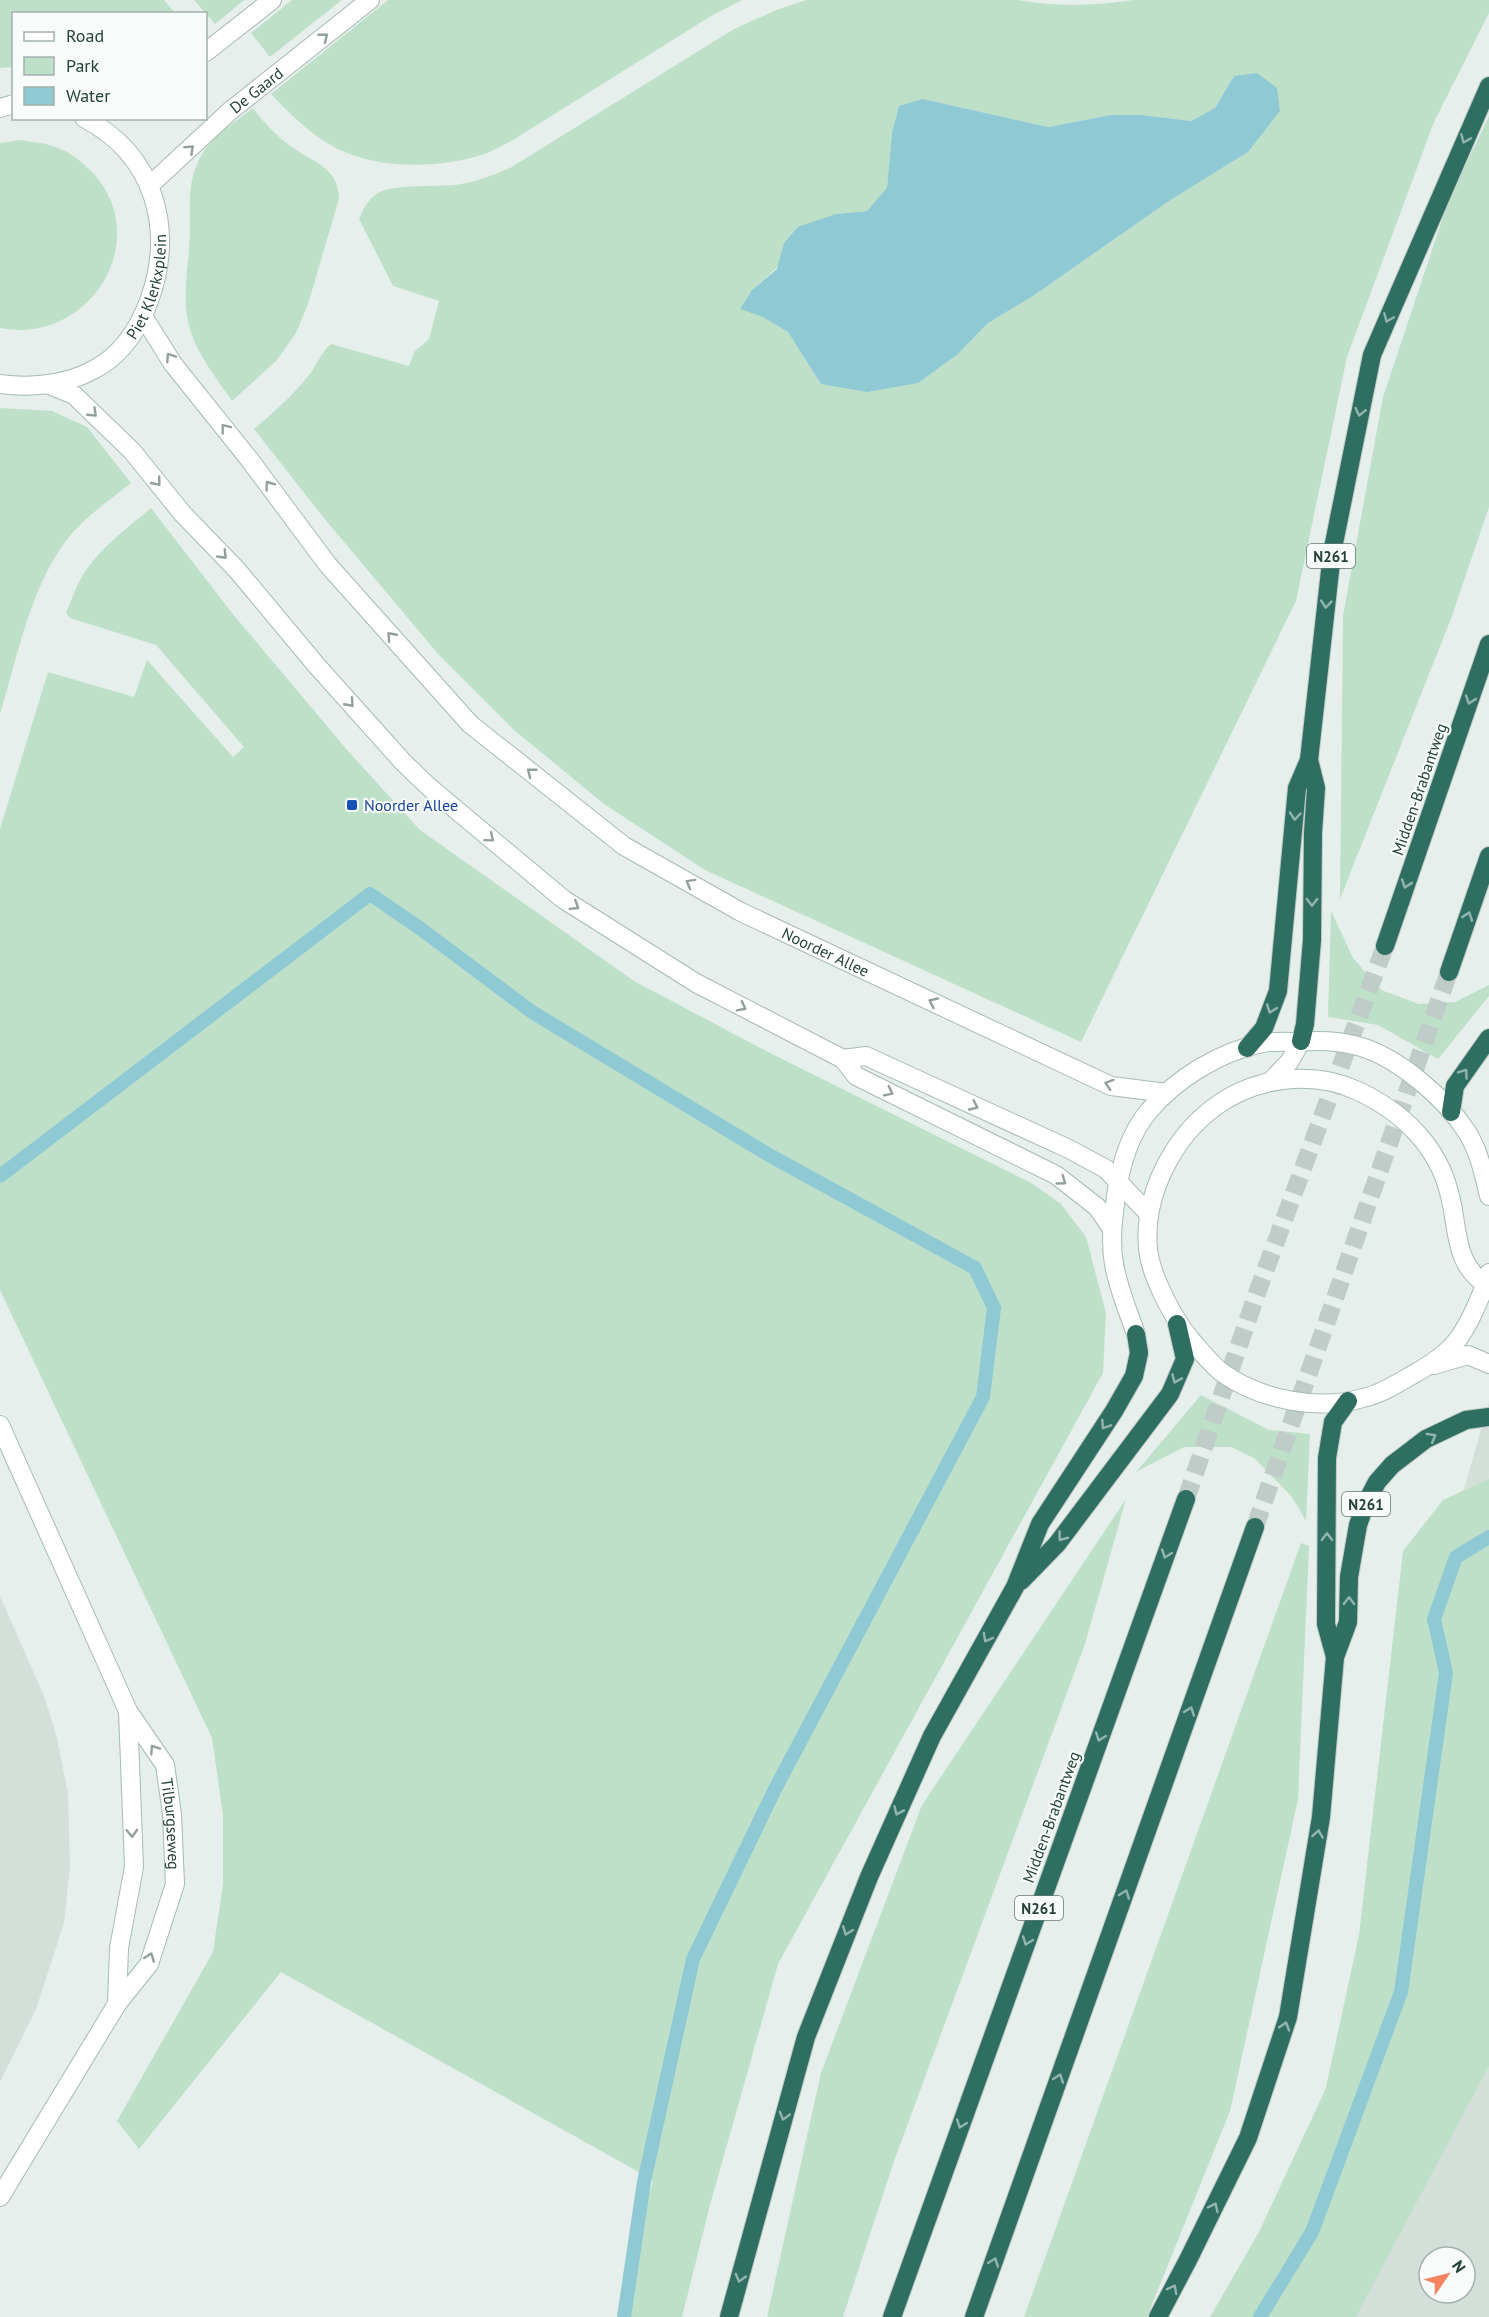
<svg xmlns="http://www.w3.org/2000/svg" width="1489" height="2317" font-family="'PT Sans',sans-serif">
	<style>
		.built { fill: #d4dfda; fill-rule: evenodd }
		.green { fill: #bfe0c8; fill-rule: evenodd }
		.water { fill: #8ec9d4 }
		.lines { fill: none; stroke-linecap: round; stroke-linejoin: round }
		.stream { stroke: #8ec9d4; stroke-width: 14 }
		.highway-tunnel { stroke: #bfccc8; stroke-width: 18; stroke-dasharray: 18 9; stroke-linecap: butt }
		.street-casing { stroke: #a8b8b2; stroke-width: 20 }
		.secondary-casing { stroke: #a4bbb3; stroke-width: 20 }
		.highway-casing { stroke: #c2cac8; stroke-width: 20 }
		.street { stroke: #fff; stroke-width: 18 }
		.secondary { stroke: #fff; stroke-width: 18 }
		.highway { stroke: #2f6f62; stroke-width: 18 }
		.oneway { stroke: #92a09c }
		.oneway2 { stroke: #93b5ae }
		.transit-dot { fill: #1a4fb4; stroke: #f7fbf9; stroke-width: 2 }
		.labels { text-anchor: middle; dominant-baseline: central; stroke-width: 4.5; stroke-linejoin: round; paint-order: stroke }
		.shield { fill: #f7fbf9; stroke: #637a73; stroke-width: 1.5 }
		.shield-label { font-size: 15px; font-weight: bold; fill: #24423a }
		.street-label { font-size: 16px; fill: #24423a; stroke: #f7fbf9 }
		.transit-label { font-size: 16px; fill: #164399; stroke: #f7fbf9; text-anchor: start }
	</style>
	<rect width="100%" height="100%" fill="#e6efeb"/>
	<g class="built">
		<path d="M 1489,1402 L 1489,2317 L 1275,2317 L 1439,1576 ZM 1429,2257 L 1465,2257 L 1465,2293 L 1429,2293 Z"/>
		<path d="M 0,1596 L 44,1696 L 56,1734 L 68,1793 L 70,1867 L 64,1923 L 36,2009 L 0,2082 Z"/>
	</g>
	<g class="green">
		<path d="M 0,0 L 164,0 L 175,13 L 14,14 L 13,67 L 0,68 Z"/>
		<path d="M 194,0 L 244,0 L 215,24 Z"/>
		<path d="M 292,0 L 342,0 L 270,57 L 251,33 Z"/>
		<path d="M 388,0 L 742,0 L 711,16 L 513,140 C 503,145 494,151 484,154 C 442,168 388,169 347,153 C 317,141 293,117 271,94 Z"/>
		<path d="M 806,0 L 1018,0 C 1056,7 1095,6 1133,0 L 1489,0 L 1489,13 L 1434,122 L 1347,357 L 1296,601 L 1081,1042 L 705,870 L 604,804 L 514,730 L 439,655 L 323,517 L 254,429 C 273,413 293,395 309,375 C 317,365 321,352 331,344 L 409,366 L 414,352 L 429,339 L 439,301 L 393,286 L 359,219 C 364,208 367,200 378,193 C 395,183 439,188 461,184 C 478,181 494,175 510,168 L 734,29 L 774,11 ZM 1234,76 L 1248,152 L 1169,201 L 1033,296 L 988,323 L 958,354 L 821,384 L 788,332 L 764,317 L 740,309 L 752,290 L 836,214 L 867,211 L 887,189 L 892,133 L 923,99 L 1048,127 L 1111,115 L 1142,115 L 1191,121 L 1215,108 Z"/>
		<path d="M 253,108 C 263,122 275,134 289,145 C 311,162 339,166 339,199 L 308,304 L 296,333 L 277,360 L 232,401 C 217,379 199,357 190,330 C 182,302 187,277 189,248 C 192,215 184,184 202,154 C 214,135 235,122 253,108 Z"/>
		<path d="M 1489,116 L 1489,507 L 1452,616 L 1340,899 L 1343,616 L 1383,397 L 1448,202 Z"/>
		<path d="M 20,140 C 34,142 47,143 60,149 C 72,153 81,162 90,170 C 157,237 90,346 0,328 L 0,143 Z"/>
		<path d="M 0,408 L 52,411 L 87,427 L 131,483 C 115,496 96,509 81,524 C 33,570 19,653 0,714 Z"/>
		<path d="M 151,508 L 232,613 L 348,751 L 420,830 L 634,981 L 768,1052 L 1033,1184 L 1061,1204 L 1086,1237 L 1106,1313 L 1103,1373 L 778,1964 L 710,2205 L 682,2317 L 619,2317 L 653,2180 L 281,1972 L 139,2149 L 117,2121 L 213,1952 L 223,1884 L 223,1816 L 212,1738 L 0,1290 L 0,829 L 48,672 L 134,697 L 147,660 L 233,757 L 244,747 L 156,645 L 70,618 L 66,613 C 72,599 77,583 86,570 C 103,546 128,527 151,508 Z"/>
		<path d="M 1331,911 L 1353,958 L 1381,990 L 1419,1004 L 1455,1002 L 1489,985 L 1489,996 L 1438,1059 L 1378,1025 L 1328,1017 Z"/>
		<path d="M 1201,1395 L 1269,1430 L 1310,1434 L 1306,1521 L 1292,1497 L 1254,1458 L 1231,1447 L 1184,1447 L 1136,1472 Z"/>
		<path d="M 1489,1479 L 1489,2066 L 1356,2317 L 1210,2317 L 1259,2232 L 1326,2088 L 1359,1935 L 1403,1551 L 1443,1500 Z"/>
		<path d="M 1126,1499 L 1085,1644 L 893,2164 L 843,2317 L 767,2317 L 821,2073 L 922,1805 Z"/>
		<path d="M 1301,1543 L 1309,1546 L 1298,1799 L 1230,2111 L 1147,2317 L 1024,2317 Z"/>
	</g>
	<path class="water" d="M 1257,73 L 1277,88 L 1280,111 L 1248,152 L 1169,201 L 1033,296 L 988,323 L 958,354 L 918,383 L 867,392 L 821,384 L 788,332 L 763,317 L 740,309 L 752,290 L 777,269 L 784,243 L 798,227 L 836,214 L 867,211 L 887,188 L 892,133 L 899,106 L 923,99 L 1048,127 L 1111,115 L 1142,115 L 1191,121 L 1215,108 L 1234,76 Z"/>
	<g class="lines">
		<g class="stream">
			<path d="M 0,1176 L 370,894 L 421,929 L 532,1012 L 769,1155 L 975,1268 L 994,1308 L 983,1397 L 775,1789 L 693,1959 L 644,2182 L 624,2317"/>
			<path d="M 1260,2317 L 1312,2232 L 1401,1992 L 1446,1673 L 1434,1619 L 1456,1557 L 1489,1537"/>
		</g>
		<g class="highway-tunnel">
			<path d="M 1186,1499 L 1257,1293 L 1385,946"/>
			<path d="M 1255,1527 L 1449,972"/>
		</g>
		<g class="street-casing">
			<g id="street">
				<path d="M 206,52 L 272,0"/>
				<path id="s1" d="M 149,186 L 230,111 L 370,0"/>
			</g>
		</g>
		<g class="secondary-casing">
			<g id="secondary">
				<path d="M 0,108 L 14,104"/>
				<path id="s2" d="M 143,316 L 173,364 L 249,459 L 328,565 L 470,724 L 624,846 L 741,912 L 1111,1086 L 1167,1093"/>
				<path id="s3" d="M 0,384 C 30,388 66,385 93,370 C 121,356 138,330 149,301 C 175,229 155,155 84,118"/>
				<path d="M 47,384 L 74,395 L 132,451 L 182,513 L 237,570 L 317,666 L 403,762 L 429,787 L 563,899 L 696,983 L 843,1059 L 856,1076 L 1056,1175 L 1097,1207 L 1112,1229"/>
				<path d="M 843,1059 L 866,1056 L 1069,1149 L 1106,1169 L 1149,1214"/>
				<path d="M 1270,1082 L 1290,1061 L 1301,1041"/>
				<path d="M 1489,1273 L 1484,1288 C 1476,1307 1468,1327 1455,1343 C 1444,1356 1428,1366 1414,1374 C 1398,1383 1381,1394 1363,1398 C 1318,1411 1262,1400 1224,1374 C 1212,1366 1202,1352 1192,1341 C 1174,1320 1151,1277 1148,1249 C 1143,1195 1173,1137 1216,1106 C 1256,1077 1313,1070 1358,1091 C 1403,1112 1439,1147 1450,1196 C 1459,1231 1453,1264 1489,1287"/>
				<path d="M 1136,1334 C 1128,1311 1118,1288 1114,1264 C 1110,1242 1113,1219 1116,1196 C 1120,1168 1129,1135 1148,1112 C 1175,1079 1221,1051 1263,1043 C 1275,1041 1288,1042 1299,1042 C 1319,1040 1339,1041 1358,1046 C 1398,1057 1445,1098 1467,1132 C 1479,1151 1484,1175 1489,1196"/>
				<path d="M 1434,1365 L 1468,1355 L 1489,1364"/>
				<path id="s4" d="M 0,1425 L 128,1711 L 165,1765 L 172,1814 L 175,1884 L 149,1964 L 117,2004 L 0,2197"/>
				<path d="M 117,2004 L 119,1948 L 134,1867 L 128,1711"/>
			</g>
		</g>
		<g class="highway-casing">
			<g id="highway">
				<path d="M 1385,946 L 1489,644"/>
				<path d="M 1449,972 L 1489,856"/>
				<path d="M 1301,1041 L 1305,1024 L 1312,940 L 1313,833 L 1316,788 L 1309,760"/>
				<path d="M 1247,1048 L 1264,1028 L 1278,991 L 1297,788 L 1309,760 L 1332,553 L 1372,355 L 1489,86"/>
				<path d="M 1451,1112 L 1455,1086 L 1489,1038"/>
				<path d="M 1021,1581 L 1057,1544 L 1170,1394 L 1185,1359 L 1177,1324"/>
				<path d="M 1335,1657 L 1326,1624 L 1327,1458 L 1333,1422 L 1348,1401"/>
				<path d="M 729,2317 L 806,2037 L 869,1877 L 932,1736 L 1015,1587 L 1040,1524 L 1114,1411 L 1134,1376 L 1139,1353 L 1136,1334"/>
				<path d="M 892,2317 L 1186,1499"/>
				<path d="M 974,2317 L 1255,1527"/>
				<path d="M 1158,2317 L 1188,2260 L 1248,2138 L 1288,2017 L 1321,1817 L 1335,1657 L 1348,1622 L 1349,1577 L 1358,1525 L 1365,1505 L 1377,1482 L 1392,1465 L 1426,1439 L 1466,1420 L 1489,1417"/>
			</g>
		</g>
		<use href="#street" class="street"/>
		<use href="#secondary" class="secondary"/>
		<use href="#highway" class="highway"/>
	</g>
	<defs><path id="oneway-chevron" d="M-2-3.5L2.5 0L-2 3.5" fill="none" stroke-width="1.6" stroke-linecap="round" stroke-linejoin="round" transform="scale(1.5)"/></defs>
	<g class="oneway">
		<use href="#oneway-chevron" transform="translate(324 37) rotate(-39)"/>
		<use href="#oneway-chevron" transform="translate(190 149) rotate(-43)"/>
		<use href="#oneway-chevron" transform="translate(170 357) rotate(-123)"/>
		<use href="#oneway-chevron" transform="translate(93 413) rotate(44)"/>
		<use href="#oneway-chevron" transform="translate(225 428) rotate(-128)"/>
		<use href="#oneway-chevron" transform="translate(157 482) rotate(51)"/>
		<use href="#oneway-chevron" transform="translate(269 485) rotate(-127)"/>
		<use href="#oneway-chevron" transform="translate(223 555) rotate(46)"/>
		<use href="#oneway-chevron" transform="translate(391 636) rotate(-132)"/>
		<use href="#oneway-chevron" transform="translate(350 703) rotate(48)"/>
		<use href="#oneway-chevron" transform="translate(531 772) rotate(-142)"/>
		<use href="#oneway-chevron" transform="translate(490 838) rotate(40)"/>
		<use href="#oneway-chevron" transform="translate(690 883) rotate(-151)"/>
		<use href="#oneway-chevron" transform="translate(575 906) rotate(32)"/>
		<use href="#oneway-chevron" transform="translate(933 1002) rotate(-155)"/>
		<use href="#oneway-chevron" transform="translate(742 1007) rotate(27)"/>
		<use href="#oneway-chevron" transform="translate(1109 1084) rotate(-162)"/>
		<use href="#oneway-chevron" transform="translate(889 1092) rotate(26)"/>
		<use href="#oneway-chevron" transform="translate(974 1106) rotate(25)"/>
		<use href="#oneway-chevron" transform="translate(1062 1181) rotate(36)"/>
		<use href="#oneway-chevron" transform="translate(154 1749) rotate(-124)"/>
		<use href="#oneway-chevron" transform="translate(132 1833) rotate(87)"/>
		<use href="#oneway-chevron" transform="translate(150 1957) rotate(-69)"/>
	</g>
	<g class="oneway2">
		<use href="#oneway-chevron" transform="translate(1465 139) rotate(113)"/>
		<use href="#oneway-chevron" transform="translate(1388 318) rotate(113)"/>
		<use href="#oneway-chevron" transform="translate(1360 412) rotate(102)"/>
		<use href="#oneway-chevron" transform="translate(1326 604) rotate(96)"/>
		<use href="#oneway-chevron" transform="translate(1470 700) rotate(109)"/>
		<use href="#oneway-chevron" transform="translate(1295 816) rotate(95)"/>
		<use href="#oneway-chevron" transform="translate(1406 884) rotate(109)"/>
		<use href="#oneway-chevron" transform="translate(1312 902) rotate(91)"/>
		<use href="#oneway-chevron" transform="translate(1468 916) rotate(-71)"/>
		<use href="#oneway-chevron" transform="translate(1271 1009) rotate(110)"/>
		<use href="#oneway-chevron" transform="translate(1464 1073) rotate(-55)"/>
		<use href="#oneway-chevron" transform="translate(1176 1379) rotate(114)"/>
		<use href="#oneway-chevron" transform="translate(1105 1425) rotate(123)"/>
		<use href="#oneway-chevron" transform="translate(1432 1437) rotate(-31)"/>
		<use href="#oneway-chevron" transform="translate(1062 1537) rotate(127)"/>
		<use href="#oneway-chevron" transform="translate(1327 1537) rotate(-90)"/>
		<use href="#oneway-chevron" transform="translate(1166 1554) rotate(110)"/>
		<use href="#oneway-chevron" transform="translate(1349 1601) rotate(-89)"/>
		<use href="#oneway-chevron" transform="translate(987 1638) rotate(119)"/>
		<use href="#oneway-chevron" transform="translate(1190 1711) rotate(-70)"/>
		<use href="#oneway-chevron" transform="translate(1100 1737) rotate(110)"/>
		<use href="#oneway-chevron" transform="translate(898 1811) rotate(114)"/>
		<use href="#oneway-chevron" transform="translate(1318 1834) rotate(-81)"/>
		<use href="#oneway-chevron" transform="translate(1125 1894) rotate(-70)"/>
		<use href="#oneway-chevron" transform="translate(847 1931) rotate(111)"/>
		<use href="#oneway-chevron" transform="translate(1027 1941) rotate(110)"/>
		<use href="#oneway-chevron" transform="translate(1285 2026) rotate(-72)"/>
		<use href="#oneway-chevron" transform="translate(1059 2078) rotate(-70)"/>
		<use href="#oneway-chevron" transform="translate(784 2116) rotate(105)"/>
		<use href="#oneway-chevron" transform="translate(961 2124) rotate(110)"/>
		<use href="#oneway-chevron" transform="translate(1214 2207) rotate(-64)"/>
		<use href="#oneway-chevron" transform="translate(994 2262) rotate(-70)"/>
		<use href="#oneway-chevron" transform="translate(740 2278) rotate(105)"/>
		<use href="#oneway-chevron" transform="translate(1173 2289) rotate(-62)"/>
	</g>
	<rect class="transit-dot" x="346" y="799" width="12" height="12" rx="3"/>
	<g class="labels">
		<g class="shield">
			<rect x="1307" y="544" width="48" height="24" rx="4.5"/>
			<rect x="1342" y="1492" width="48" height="24" rx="4.5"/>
			<rect x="1015" y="1896" width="48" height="24" rx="4.5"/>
		</g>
		<g class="shield-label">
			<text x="1331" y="556">N261</text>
			<text x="1366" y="1504">N261</text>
			<text x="1039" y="1908">N261</text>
		</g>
		<g class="street-label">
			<text stroke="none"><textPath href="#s1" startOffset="144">De Gaard</textPath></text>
			<text stroke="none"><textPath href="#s3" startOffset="200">Piet Klerkxplein</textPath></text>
			<text transform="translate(1419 789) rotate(-71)">Midden-Brabantweg</text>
			<text stroke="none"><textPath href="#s2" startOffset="948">Noorder Allee</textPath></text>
			<text transform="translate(1051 1817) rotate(-70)">Midden-Brabantweg</text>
			<text stroke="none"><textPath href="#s4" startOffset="438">Tilburgseweg</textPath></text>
		</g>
		<g class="transit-label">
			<text x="364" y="805">Noorder Allee</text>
		</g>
	</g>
	<rect x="12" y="12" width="195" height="108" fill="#f7fbf9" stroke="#a3b1ad" stroke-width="1.5"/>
	<rect x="24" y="32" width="30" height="9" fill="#ffffff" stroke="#a3b1ad" stroke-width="1.5"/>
	<text x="66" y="42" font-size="18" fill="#24423a">Road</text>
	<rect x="24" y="57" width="30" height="18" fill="#bfe0c8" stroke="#a3b1ad" stroke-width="1.5"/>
	<text x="66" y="72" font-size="18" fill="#24423a">Park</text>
	<rect x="24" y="87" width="30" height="18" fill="#8ec9d4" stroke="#a3b1ad" stroke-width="1.5"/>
	<text x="66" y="102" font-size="18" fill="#24423a">Water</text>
	<g transform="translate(1447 2275) rotate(55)"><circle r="28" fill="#f7fbf9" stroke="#a3b1ad" stroke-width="1.5"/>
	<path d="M0-4.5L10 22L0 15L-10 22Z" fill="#f4845f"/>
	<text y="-9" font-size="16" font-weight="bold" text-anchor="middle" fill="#24423a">N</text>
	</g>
</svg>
